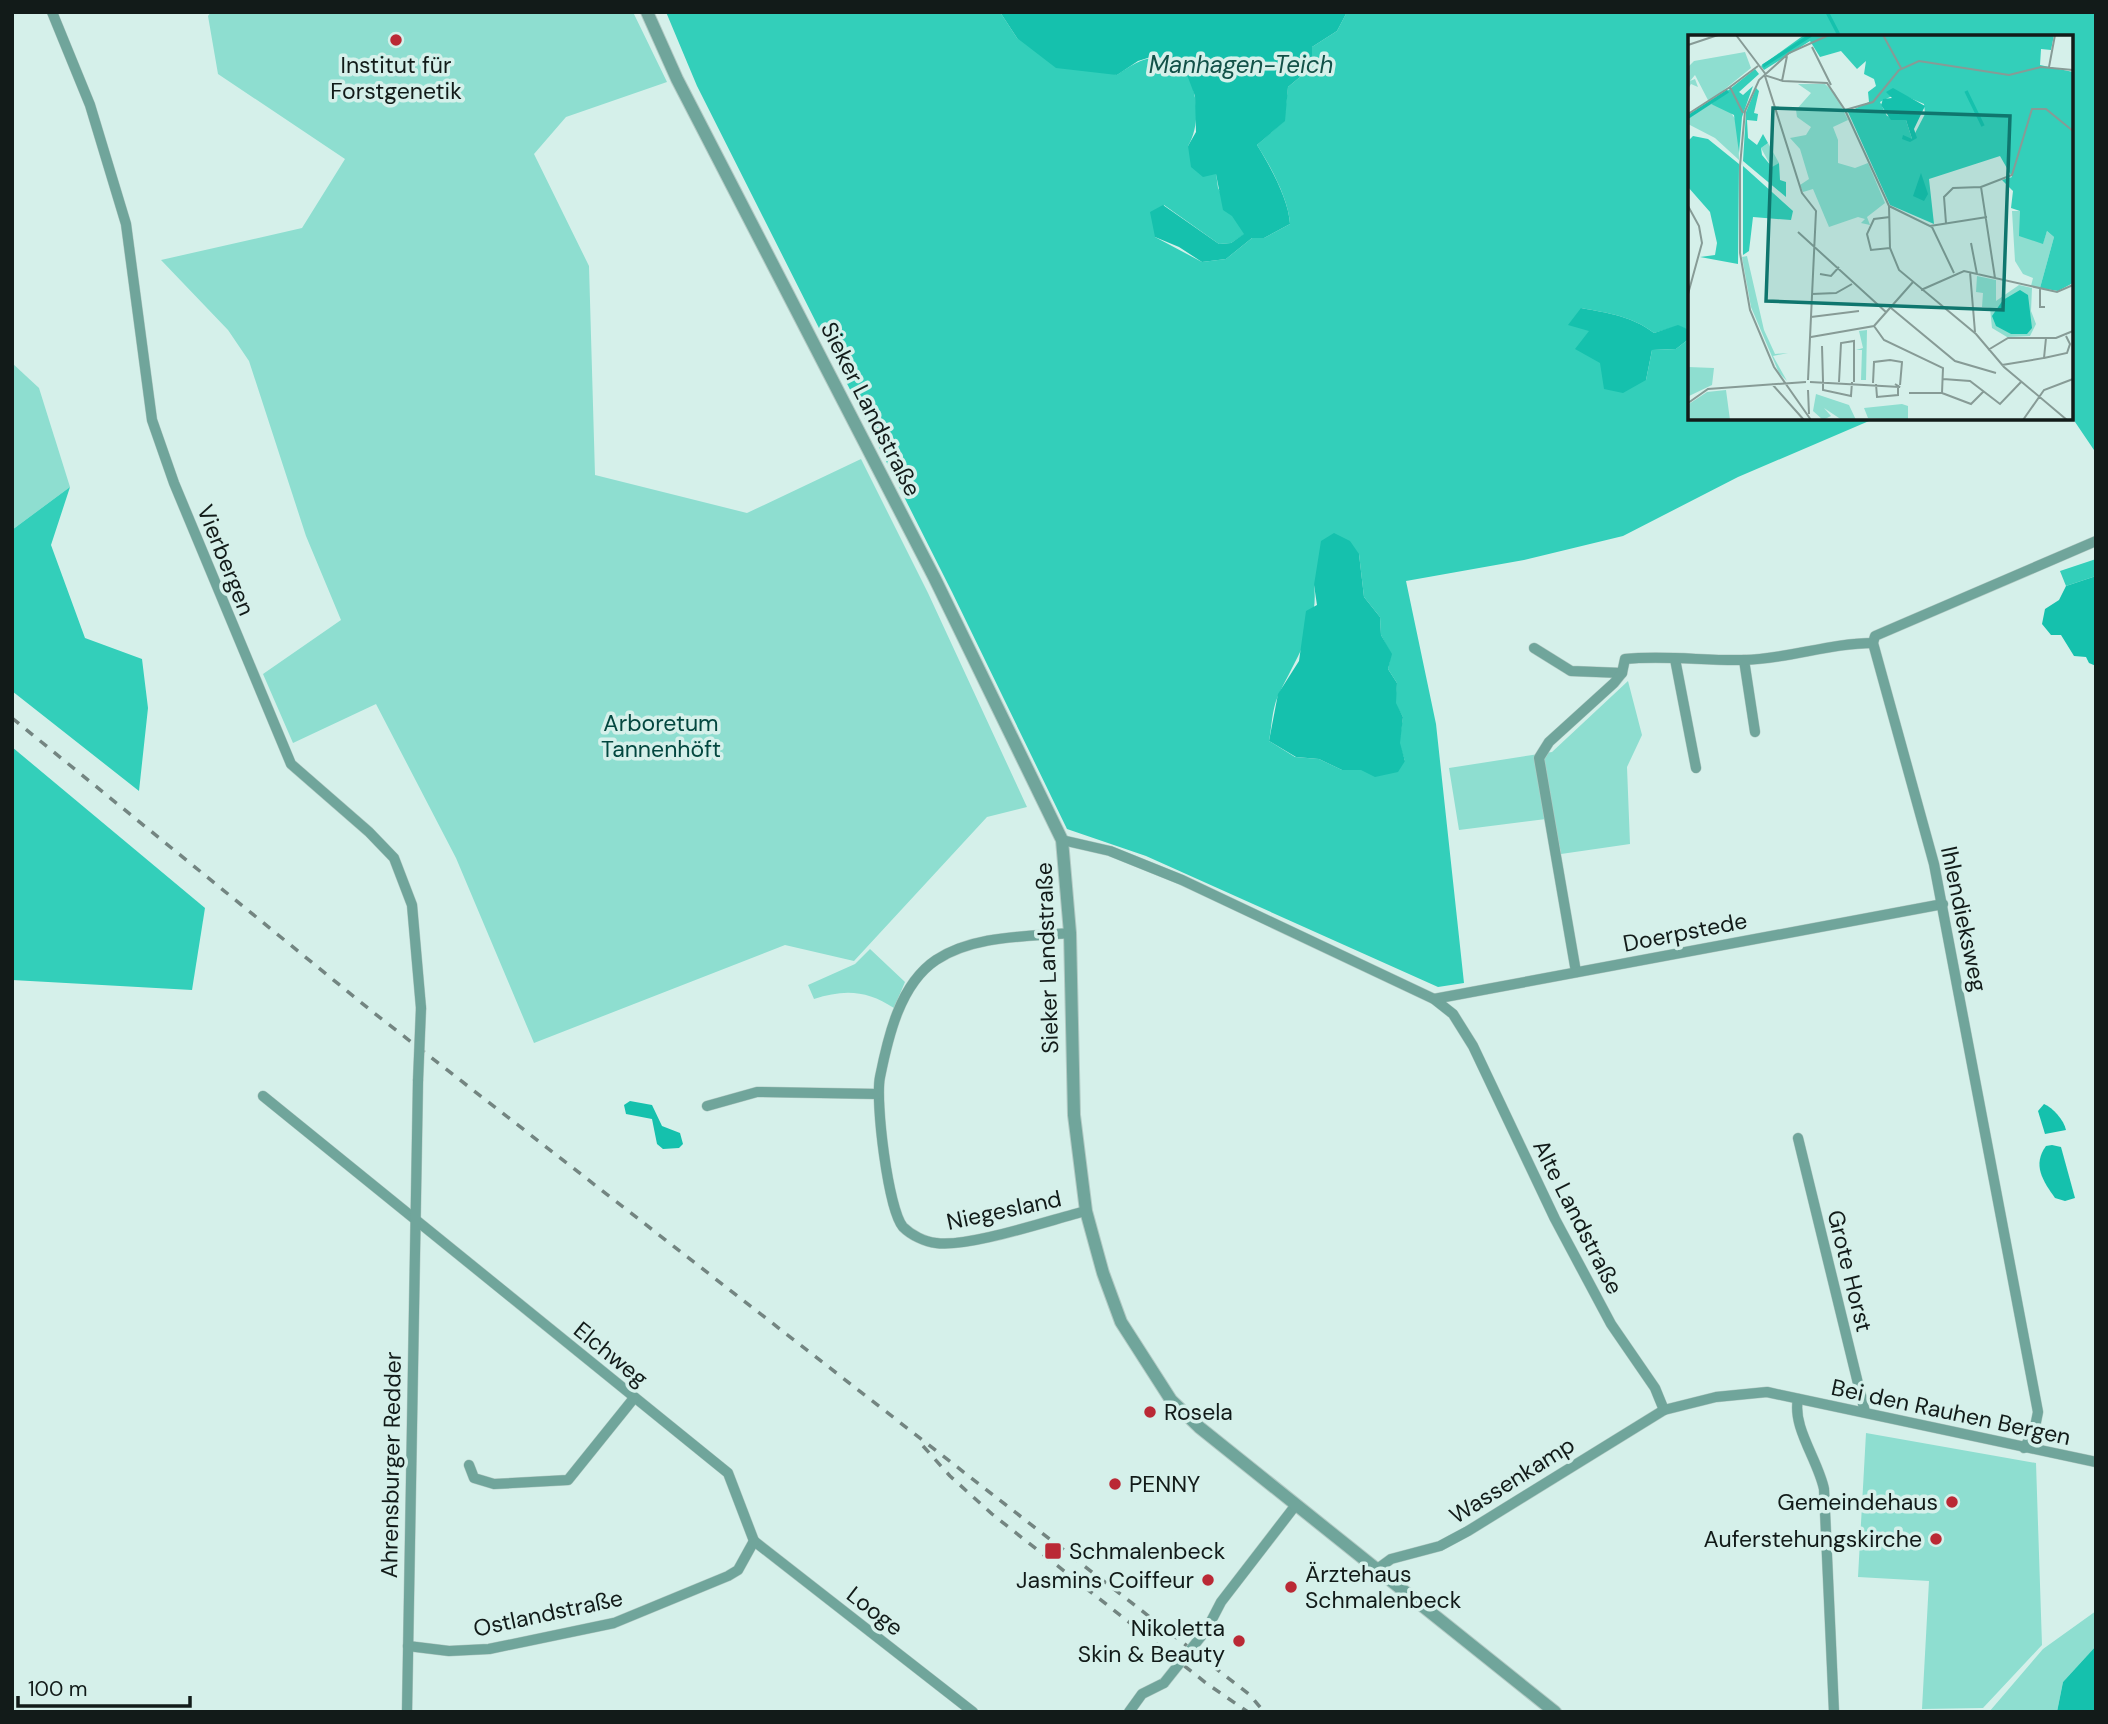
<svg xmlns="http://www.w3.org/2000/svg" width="2108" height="1724" font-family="'DM Sans',sans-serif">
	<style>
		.green { fill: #8eded0 }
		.forest { fill: #33cfba; fill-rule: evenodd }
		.water { fill: #15c1ad }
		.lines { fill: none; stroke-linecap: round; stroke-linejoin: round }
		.stream { stroke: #15c1ad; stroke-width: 3.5 }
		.minor-casing { stroke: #b2cac4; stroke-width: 11 }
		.tertiary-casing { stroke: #b2cac4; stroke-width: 14 }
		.minor { stroke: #70a59b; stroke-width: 10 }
		.tertiary { stroke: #70a59b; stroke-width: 12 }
		.rail { stroke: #738581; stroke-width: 3.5; stroke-dasharray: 9 9; stroke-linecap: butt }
		.minor-bridge-casing { stroke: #b2cac4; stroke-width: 11; stroke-linecap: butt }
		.minor-bridge { stroke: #70a59b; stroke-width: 10 }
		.poi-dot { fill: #ba2935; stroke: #d5f0ea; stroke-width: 2.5 }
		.labels { text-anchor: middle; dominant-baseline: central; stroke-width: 7; stroke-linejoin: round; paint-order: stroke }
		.poi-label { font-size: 23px; fill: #121b19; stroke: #d5f0ea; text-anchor: start }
		.street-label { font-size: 23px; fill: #121b19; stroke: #d5f0ea }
		.park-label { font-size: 23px; fill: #03473f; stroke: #d5f0ea }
		.water-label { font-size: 24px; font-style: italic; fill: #125148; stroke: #d5f0ea }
		.inset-river { fill: none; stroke: #15c1ad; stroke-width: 3.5 }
		.inset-road { fill: none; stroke: #879b96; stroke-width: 2 }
		.view { fill: #0f766e; fill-opacity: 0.15; stroke: #0f766e; stroke-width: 3.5 }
		.inset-edge { fill: none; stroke: #121b19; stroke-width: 3.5 }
	</style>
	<rect width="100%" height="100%" fill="#d5f0ea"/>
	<g class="green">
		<path d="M 211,12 L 633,12 L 667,82 L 566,117 L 534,154 L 589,266 L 595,475 L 747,513 L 861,459 L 928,593 L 1027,807 L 987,817 L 854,961 L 785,945 L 534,1043 L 456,858 L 376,704 L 293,743 L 263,674 L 341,620 L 306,536 L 249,361 L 228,330 L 161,260 L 302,228 L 345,159 L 218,74 L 208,16 Z"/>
		<path d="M 12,363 L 39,388 L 70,487 L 12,530 Z"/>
		<path d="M 1628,681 L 1642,735 L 1627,767 L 1630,844 L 1561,854 L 1554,818 L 1459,830 L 1449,768 L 1552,752 Z"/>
		<path d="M 870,949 L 905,982 L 894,1008 C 867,990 844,989 814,999 L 808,985 L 855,964 Z"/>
		<path d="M 1866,1433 L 2036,1463 L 2042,1645 L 1983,1708 L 1922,1709 L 1929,1581 L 1858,1577 Z"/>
		<path d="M 2096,1611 L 2096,1646 L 2063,1682 L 2057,1712 L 1989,1712 L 2043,1649 Z"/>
	</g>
	<g class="forest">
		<path d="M 666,12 L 1000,12 L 1017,38 L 1117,75 C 1147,55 1149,55 1183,64 C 1197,88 1202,122 1188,146 L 1216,173 L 1218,188 L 1245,234 L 1231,243 L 1219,244 L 1164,205 L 1155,237 L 1202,262 L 1226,259 L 1252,238 L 1264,238 L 1290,224 C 1289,200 1270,165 1257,145 L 1284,121 L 1288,87 L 1312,67 L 1312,47 L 1337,31 L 1347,12 L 2096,12 L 2096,453 L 2071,416 L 2071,37 L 1690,37 L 1690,330 L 1678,326 L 1654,333 C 1632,316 1608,313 1581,308 L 1590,331 L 1646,380 L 1652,350 L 1676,349 L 1690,338 L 1690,418 L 1876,418 L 1738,477 L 1623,536 L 1524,560 L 1406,581 L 1436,724 L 1464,983 L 1438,987 L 1146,856 L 1067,829 L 952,592 L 697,86 ZM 1359,554 L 1364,597 L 1380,617 L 1381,635 L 1391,654 L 1388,669 L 1397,683 L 1395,703 L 1403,717 L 1399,743 L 1405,761 L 1342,770 L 1319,759 L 1295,757 L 1269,741 C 1272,725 1272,706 1280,692 C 1297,657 1319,625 1314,585 Z"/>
		<path d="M 70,487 L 51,545 L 85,638 L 142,659 L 148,708 L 139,791 L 12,691 L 12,530 Z"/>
		<path d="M 2096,559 L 2096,576 L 2066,586 L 2060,571 Z"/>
		<path d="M 12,747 L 205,908 L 192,990 L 12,980 Z"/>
	</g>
	<g class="water">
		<path d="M 1000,12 L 1347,12 L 1337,31 L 1312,47 L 1312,67 L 1288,87 L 1285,121 L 1257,145 C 1270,166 1289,200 1290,224 L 1264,238 L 1252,238 L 1226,259 L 1202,262 L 1179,247 L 1155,237 L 1150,212 L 1163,205 L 1219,244 L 1231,243 L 1244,234 L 1232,216 L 1223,210 L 1216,174 L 1203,177 L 1191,167 L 1188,146 L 1196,132 L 1195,96 L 1183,64 L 1154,56 L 1138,61 L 1117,75 L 1056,68 L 1017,38 Z"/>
		<path d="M 1581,308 C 1608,313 1632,316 1654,333 L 1678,325 L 1690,330 L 1690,338 L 1676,349 L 1652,350 L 1646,380 L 1623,393 L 1604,389 L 1600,363 L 1575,349 L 1589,331 L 1568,325 Z"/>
		<path d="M 1334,533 L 1350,541 L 1359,554 L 1364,597 L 1380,617 L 1381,635 L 1392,654 L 1388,669 L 1397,683 L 1396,703 L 1403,717 L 1400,743 L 1405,761 L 1398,772 L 1375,777 L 1361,770 L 1342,770 L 1319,759 L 1296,757 L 1269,741 L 1278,694 L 1299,661 L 1306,611 L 1317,605 L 1314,585 L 1321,541 Z"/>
		<path d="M 2096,576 L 2096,666 L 2089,663 L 2086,657 L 2074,656 L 2061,635 L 2051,635 L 2042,624 L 2045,609 L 2059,600 L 2066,586 Z"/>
		<path d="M 630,1101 L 652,1105 L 662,1126 L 680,1133 L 683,1144 L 679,1148 L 663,1149 L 657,1144 L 652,1119 L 626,1114 L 624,1105 Z"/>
		<path d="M 2044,1104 C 2053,1108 2064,1120 2066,1130 L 2045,1134 L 2038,1111 Z"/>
		<path d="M 2052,1145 L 2061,1147 L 2075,1198 L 2065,1201 L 2055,1198 C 2043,1181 2032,1165 2046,1146 Z"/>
		<path d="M 2096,1646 L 2096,1712 L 2057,1712 L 2063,1682 Z"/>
	</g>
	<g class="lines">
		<path class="stream" d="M 1827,12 L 1840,37"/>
		<g class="minor-casing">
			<g id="minor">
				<path d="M 52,12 L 90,105 L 126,224 L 152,420 L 174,483 L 291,764 L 369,832 L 394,858 L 412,905 L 421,1008"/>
				<path d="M 1534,648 L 1571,671 L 1622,673"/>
				<path d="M 1675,659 L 1696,768"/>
				<path d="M 1744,660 L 1755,732"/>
				<path d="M 1062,840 L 1110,851 L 1182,880 L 1434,999 L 1453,1014 L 1473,1046 L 1555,1219 L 1611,1324 L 1655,1388 L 1664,1410"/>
				<path d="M 1070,933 C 1026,937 974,935 936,960 C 900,984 888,1037 880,1077 C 875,1101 888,1209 903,1227 C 911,1235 925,1242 936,1243 C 968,1248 1050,1220 1086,1211"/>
				<path d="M 1576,972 L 1539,758 L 1549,742 L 1614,683 L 1622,673 L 1625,659 C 1665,655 1705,661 1744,660 C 1788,659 1830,643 1873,643"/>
				<path d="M 1434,999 L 1943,904"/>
				<path d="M 263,1096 L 728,1473 L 754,1541"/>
				<path d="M 707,1106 L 757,1092 L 878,1094"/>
				<path d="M 1798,1138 L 1865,1412"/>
				<path d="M 1798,1399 C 1792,1427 1818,1460 1824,1489 L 1834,1712"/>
				<path d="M 2024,1448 L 2034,1432 L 2038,1412 L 1934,864 L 1873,643 L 1875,636 L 2096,541"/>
				<path d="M 469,1465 L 474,1478 L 494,1484 L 568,1480 L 634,1398"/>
				<path d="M 754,1541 L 973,1712"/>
				<path d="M 1376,1570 L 1391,1559 L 1440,1546 L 1468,1531 L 1664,1410 L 1716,1397 L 1767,1392 L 2096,1462"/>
				<path d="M 1207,1629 L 1221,1602 L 1295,1506"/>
				<path d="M 408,1646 L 449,1651 L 489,1649 L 614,1623 L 728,1576 L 738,1570 L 754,1541"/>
				<path d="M 407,1712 L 418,1081"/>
				<path d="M 1129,1712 L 1142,1694 L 1164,1683"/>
			</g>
		</g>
		<g class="tertiary-casing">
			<path id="tertiary" d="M 647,12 L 677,79 L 934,577 L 1062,840 L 1070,933 L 1074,1115 L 1086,1211 L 1103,1273 L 1121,1322 L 1171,1400 L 1199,1427 L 1555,1712"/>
		</g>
		<use href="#minor" class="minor"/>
		<use href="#tertiary" class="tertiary"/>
		<g class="rail">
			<path d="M 12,718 L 374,1013 L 1250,1695 L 1264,1712"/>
			<path d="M 923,1446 L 950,1476 L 992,1514 L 1206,1683 L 1248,1712"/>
		</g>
		<g class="minor-bridge-casing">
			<g id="minor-bridge">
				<path d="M 418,1081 L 421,1008"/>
				<path d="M 1164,1683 L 1207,1629"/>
			</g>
		</g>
		<use href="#minor-bridge" class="minor-bridge"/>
	</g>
	<g class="poi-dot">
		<circle cx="396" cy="40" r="7"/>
		<circle cx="1150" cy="1412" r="7"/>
		<circle cx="1115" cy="1484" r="7"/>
		<circle cx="1952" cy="1502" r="7"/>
		<circle cx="1936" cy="1539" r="7"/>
		<rect x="1044" y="1542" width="18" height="18" rx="3.5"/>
		<circle cx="1208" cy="1580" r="7"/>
		<circle cx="1291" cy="1587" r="7"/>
		<circle cx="1239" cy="1641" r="7"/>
	</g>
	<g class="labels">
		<g class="poi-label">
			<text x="396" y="65" text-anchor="middle">Institut für<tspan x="396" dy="26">Forstgenetik</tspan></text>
			<text x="1164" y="1412">Rosela</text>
			<text x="1129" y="1484">PENNY</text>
			<text x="1938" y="1502" text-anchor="end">Gemeindehaus</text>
			<text x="1922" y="1539" text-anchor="end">Auferstehungskirche</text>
			<text x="1069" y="1551">Schmalenbeck</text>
			<text x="1305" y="1574">Ärztehaus<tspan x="1305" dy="26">Schmalenbeck</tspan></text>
			<text x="1194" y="1580" text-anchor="end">Jasmins Coiffeur</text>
			<text x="1225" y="1628" text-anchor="end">Nikoletta<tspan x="1225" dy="26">Skin &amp; Beauty</tspan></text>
		</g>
		<g class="street-label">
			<text transform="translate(871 409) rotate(63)">Sieker Landstraße</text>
			<text transform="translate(226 560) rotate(68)">Vierbergen</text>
			<text transform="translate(1964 919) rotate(78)">Ihlendieksweg</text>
			<text transform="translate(1685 932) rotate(-11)">Doerpstede</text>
			<text transform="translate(1047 958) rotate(-92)">Sieker Landstraße</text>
			<text transform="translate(1004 1210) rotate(-12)">Niegesland</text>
			<text transform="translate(1578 1217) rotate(63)">Alte Landstraße</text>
			<text transform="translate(1850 1271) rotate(76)">Grote Horst</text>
			<text transform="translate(611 1354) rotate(39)">Elchweg</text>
			<text transform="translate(1951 1412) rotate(12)">Bei den Rauhen Bergen</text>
			<text transform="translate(391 1465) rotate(-89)">Ahrensburger Redder</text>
			<text transform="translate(1512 1480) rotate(-32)">Wassenkamp</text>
			<text transform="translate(875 1611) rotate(38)">Looge</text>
			<text transform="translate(548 1613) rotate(-12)">Ostlandstraße</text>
		</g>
		<g class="park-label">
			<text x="661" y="723">Arboretum<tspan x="661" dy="26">Tannenhöft</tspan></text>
		</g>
		<g class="water-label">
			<text x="1241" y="64">Manhagen-Teich</text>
		</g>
	</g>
	<g transform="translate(1688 35)">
		<rect width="385" height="385" fill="#d5f0ea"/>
		<path d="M 57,17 L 63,33 L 21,67 L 7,40 L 2,46 L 7,44 L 10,52 L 3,49 L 0,54 L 1,31 L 6,26 ZM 110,49 L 137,49 L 147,58 L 160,85 L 145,92 L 150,105 L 150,128 L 167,133 L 180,128 L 197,168 L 179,182 L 182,190 L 173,188 L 177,184 L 170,182 L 141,192 L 125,154 L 115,157 L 112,150 L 121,144 L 112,114 L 102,103 L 118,100 L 123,92 L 109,82 L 108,75 L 123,58 ZM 23,69 L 41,75 L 50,88 L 51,125 L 27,103 L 0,89 L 0,83 ZM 80,108 L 91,128 L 84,133 L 73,113 ZM 324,176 L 332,176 L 355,208 L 359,196 L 366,202 L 352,253 L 343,251 L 345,243 L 335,239 L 327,226 ZM 59,221 L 76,295 L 87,319 L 100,318 L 85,321 L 99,346 L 91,338 L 63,272 L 54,222 ZM 289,241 L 308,245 L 308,266 L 331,250 L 344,253 L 343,276 L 348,289 L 342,301 L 319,302 L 304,293 L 302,273 L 294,272 L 295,258 L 288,257 ZM 340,260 L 334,297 L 323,299 L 309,275 ZM 179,295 L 178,345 L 173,345 L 174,315 L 168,315 L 175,313 L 171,296 ZM 0,332 L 26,333 L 24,350 L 1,361 ZM 38,355 L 42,385 L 0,384 L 1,369 L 19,357 ZM 128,359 L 161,370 L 168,385 L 154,385 L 136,373 L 143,381 L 135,385 L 125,376 ZM 214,369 L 220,371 L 220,385 L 180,383 L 176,373 Z" fill="#8eded0" fill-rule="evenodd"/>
		<path d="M 116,0 L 366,0 L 363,15 L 353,14 L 352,30 L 385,37 L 385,248 L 370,256 L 352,253 L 366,202 L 359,196 L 355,209 L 331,201 L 332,176 L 323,173 L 325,156 L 314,145 L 324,142 L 312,121 L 241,144 L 246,189 L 202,170 L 160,77 L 181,67 L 180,57 L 188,51 L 186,44 L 176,39 L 178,26 L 169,34 L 153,16 L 132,22 L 122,6 L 76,35 L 73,31 ZM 210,58 L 236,69 L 237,79 L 224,104 L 218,85 L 199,81 L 192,67 ZM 67,34 L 71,39 L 51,57 L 55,60 L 65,51 L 54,82 L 51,118 L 46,80 L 23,69 ZM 68,53 L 71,56 L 66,78 L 70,79 L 69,86 L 59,85 L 60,103 L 69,110 L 75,99 L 80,108 L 73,113 L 74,120 L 84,132 L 91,128 L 92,145 L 98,147 L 98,162 L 55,126 L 58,77 ZM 5,101 L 20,104 L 51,129 L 50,229 L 12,222 L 27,220 L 29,208 L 22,177 L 0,152 L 0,106 ZM 55,131 L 105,176 L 103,185 L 65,182 L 61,216 L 55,220 Z" fill="#33cfba" fill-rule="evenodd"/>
		<path d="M 205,53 L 237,71 L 226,94 L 229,103 L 222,107 L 214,104 L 215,100 L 224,104 L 218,85 L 203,85 L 193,70 L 195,64 L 204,63 L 198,57 ZM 233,138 L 240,159 L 236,166 L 225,161 ZM 332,255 L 340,260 L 344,293 L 339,299 L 323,299 L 308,291 L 304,281 L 315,265 Z" fill="#15c1ad"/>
		<path class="inset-river" d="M 75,31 L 123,0M 278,56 L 295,91M 0,82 L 40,56"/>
		<path class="inset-road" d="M 48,0 L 79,41 L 95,46 L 139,48 L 157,75 L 185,67 L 211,35 L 231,26 L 321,40 L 353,32 L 385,35M 195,0 L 213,33M 0,10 L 30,0M 124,12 L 143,50M 361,32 L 367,0M 77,41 L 114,158 L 128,176 L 120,345M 94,46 L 99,21M 157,75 L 201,171 L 202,213 L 211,235 L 288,299 L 316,332 L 379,385M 55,78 L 42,52 L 70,31M 0,79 L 42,52M 0,171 L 11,191 L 14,208 L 0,259M 201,171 L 244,192 L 266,238M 202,182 L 186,184 L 179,199 L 183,215 L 202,213M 258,188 L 256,162 L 265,153 L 293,152M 242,191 L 299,182M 110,197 L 199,278M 283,208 L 289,239M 282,237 L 287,297M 132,239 L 143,241 L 151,232M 307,243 L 293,152 L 324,140 L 344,74 L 358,74 L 385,96M 352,254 L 352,272 L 357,272M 233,255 L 276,236 L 369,257 L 385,250M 124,259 L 148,258 L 164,249M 203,273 L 267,326 L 308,338M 123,282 L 171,276M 186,291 L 196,305 L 255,333 L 254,358 L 283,369 L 296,356M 123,302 L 186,291 L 225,247M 134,311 L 135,346M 300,315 L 320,303 L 368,303 L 385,296M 356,323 L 379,318 L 382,309 L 378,301M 314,330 L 356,323 L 358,303M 255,344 L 282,346 L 312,369 L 333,347M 135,346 L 135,355 L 163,361 L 164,347M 122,347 L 212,352 L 207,349M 151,347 L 153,308 L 166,306 L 166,347M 185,348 L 186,327 L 202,325 L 214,327 L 212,350M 84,349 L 116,385M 188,349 L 189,362 L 210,360 L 210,352M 120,355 L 121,379M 221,358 L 254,358M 0,368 L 20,354 L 118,347M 123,385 L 86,332 L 62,275 L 52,218 L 52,131 L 57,76 L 71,45 L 101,18 L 141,0M 335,385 L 356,355 L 385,344"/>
		<path class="view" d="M 85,73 L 322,81 L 315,275 L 78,266 Z"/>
		<rect width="385" height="385" class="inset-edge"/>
	</g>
	<rect width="2108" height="1724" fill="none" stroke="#121b19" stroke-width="28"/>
	<path d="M18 1696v10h172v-10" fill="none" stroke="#121b19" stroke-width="3.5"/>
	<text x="28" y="1696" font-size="21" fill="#121b19" stroke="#d5f0ea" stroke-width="5" paint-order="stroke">100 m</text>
</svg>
